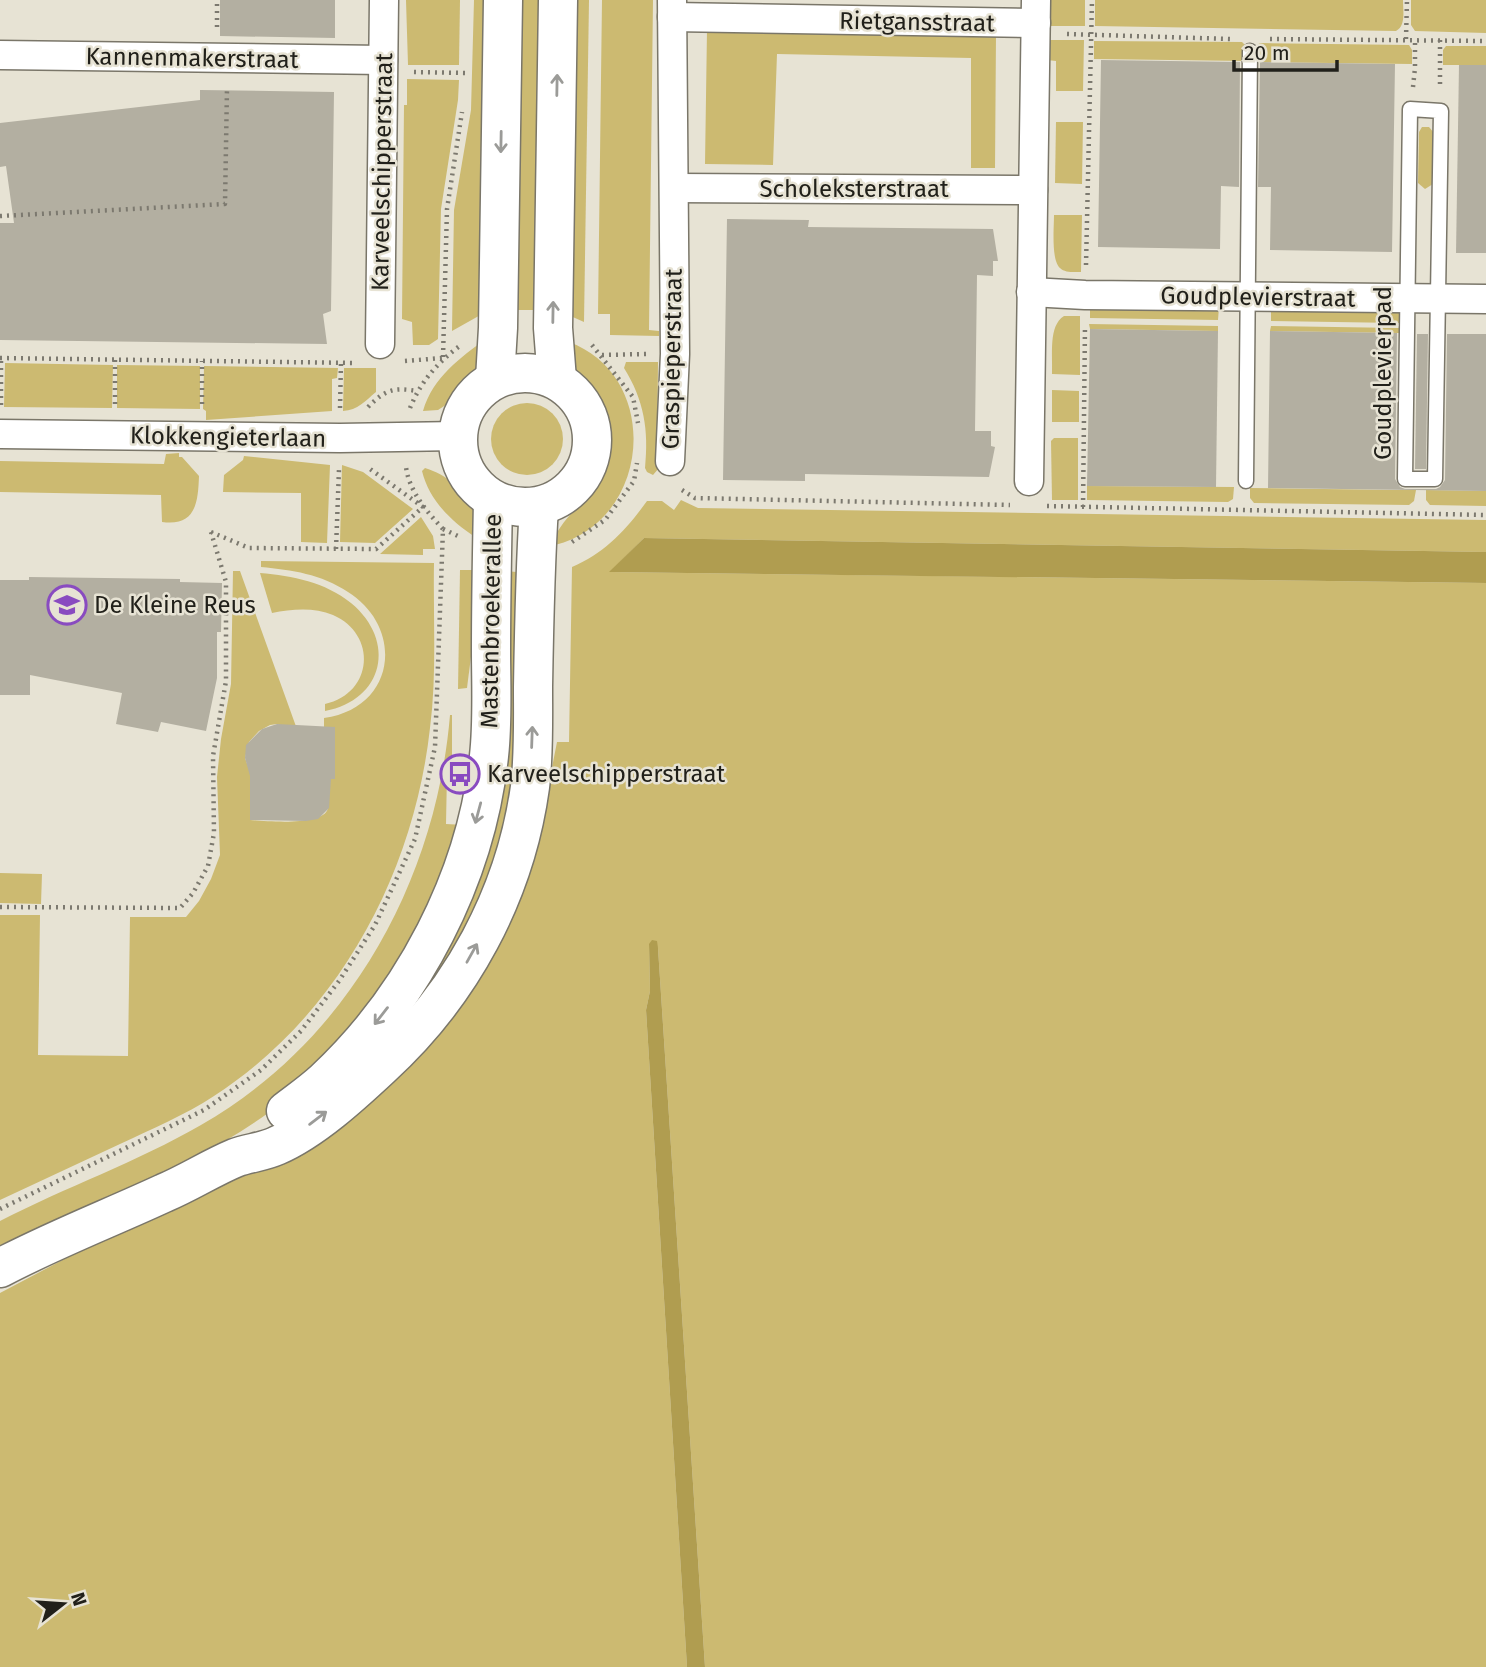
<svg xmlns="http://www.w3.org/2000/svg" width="1486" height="1667" font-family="'Fira Sans',sans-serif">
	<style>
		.green { fill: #ccba71 }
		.water { fill: #b09d50 }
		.building { fill: #b3afa1 }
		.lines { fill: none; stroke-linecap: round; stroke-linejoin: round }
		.lane-casing { stroke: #7a7669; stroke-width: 17 }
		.street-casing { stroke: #7a7669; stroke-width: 31 }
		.secondary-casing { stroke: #7a7669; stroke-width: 41 }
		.path { stroke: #7c796f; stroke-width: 4.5; stroke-dasharray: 2 5; stroke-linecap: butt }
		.lane { stroke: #fff; stroke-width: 14 }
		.street { stroke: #fff; stroke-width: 28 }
		.secondary { stroke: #fff; stroke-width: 38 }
		.oneway { stroke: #9b9b98 }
		.labels { text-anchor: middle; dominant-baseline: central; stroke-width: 5; stroke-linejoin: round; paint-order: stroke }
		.street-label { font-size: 24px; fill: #21201a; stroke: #e7e3d4 }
		.poi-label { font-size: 24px; fill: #21201a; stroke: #e7e3d4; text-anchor: start }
	</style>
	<rect width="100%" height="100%" fill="#e7e3d4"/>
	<g class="green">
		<path d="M 406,0 L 460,0 L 459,65 L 408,65 Z"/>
		<path d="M 474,0 L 496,0 L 484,313 L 452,331 L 454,210 L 471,110 Z"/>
		<path d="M 514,0 L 550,0 L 543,310 L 512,310 Z"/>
		<path d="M 568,0 L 589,0 L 584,322 L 566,314 Z"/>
		<path d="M 602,0 L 653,0 L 649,330 L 659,331 L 659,336 L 610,335 L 610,314 L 598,314 Z"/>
		<rect x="1048" y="0" width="37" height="26"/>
		<path d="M 1095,0 L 1403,0 C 1403,11 1406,26 1396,31 L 1095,26 Z"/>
		<path d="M 1411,0 L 1486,0 L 1486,33 L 1415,31 L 1411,25 Z"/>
		<path d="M 707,30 L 996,35 L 995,168 L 971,168 L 971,58 L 777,54 L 773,165 L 705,164 Z"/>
		<path d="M 1047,40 L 1084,40 L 1083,91 L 1056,91 L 1056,61 L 1047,60 Z"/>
		<path d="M 1094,41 L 1242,42 L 1247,47 L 1246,61 L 1094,59 Z"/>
		<path d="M 1260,43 L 1409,45 L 1412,50 L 1412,64 L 1254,62 L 1255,46 Z"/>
		<path d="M 1446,46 L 1486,46 L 1486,65 L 1443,65 L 1443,50 Z"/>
		<path d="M 407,79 L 459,80 L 458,100 L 441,209 L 438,339 L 429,345 L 413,345 L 412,322 L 402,319 L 404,105 L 407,105 Z"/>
		<path d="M 1056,122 L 1083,122 L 1082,184 L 1055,183 Z"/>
		<path d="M 1422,127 L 1429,127 L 1434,133 L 1433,184 L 1425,189 L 1418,183 L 1419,132 Z"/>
		<path d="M 1054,215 L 1082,215 L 1081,272 C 1074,272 1065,273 1060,268 C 1051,260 1054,228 1054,215 Z"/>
		<path d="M 1090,305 L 1219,307 L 1218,320 L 1090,318 Z"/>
		<path d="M 1271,308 L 1399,310 L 1399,323 L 1271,321 Z"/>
		<path d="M 1064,316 L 1080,316 L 1080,375 L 1052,374 C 1053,355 1048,326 1064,316 Z"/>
		<path d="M 1089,324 L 1218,326 L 1218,331 L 1090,329 Z"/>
		<path d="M 1271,326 L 1399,328 L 1399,333 L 1270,331 Z"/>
		<path d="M 487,338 L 480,370 L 455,399 L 438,410 L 423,411 C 433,377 460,358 487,338 Z"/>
		<path d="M 569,342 C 663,377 651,521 555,545 L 553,541 C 565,513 585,505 598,481 C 614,455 611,419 594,394 C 588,386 578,378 574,369 C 571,360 570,351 569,342 Z"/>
		<path d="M 626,362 L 658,362 L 657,460 L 659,468 L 653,475 L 647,472 L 645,468 C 649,430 644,400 624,368 Z"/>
		<path d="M 5,363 L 113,365 L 112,408 L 4,407 Z"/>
		<path d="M 117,365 L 200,366 L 200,409 L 117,408 Z"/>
		<path d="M 204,366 L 338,368 L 337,378 L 332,379 L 332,411 L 206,420 L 206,411 L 203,409 Z"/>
		<path d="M 344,368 L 376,368 L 376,392 C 365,401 358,410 343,411 Z"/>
		<path d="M 1052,390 L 1079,391 L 1079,422 L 1052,422 Z"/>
		<circle cx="527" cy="439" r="36"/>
		<path d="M 1054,438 L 1078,438 L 1078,500 L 1052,500 L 1051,441 Z"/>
		<path d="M 179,453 L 179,457 L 182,457 L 199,476 C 198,500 197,527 162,522 L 161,495 L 0,492 L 0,461 L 164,464 L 166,454 Z"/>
		<path d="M 244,456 L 330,465 L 327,543 L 301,542 L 301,493 L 223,492 L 224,475 L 243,460 Z"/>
		<path d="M 342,465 L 363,472 L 413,509 L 375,543 L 340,542 Z"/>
		<path d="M 425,468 C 445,474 464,489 473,508 C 476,516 474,528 475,537 C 451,521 429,500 422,471 Z"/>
		<path d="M 1087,486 L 1234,487 L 1233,499 L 1228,502 L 1087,500 Z"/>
		<path d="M 1250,488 L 1396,490 L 1416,490 L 1414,501 L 1409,505 L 1254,503 L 1250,498 Z"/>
		<path d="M 1426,490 L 1486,491 L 1486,506 L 1430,505 L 1426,500 Z"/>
		<path d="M 681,500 L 698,508 L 1486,520 L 1486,552 L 644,538 L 610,572 L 1486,583 L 1486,1667 L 705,1667 L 658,948 L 649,944 L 650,991 L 646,1010 L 687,1667 L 0,1667 L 0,1293 L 366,1100 L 548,788 L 557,742 L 569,742 L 572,567 C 605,553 626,530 647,501 L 662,501 L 674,510 Z"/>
		<path d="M 421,517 L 433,536 L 435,549 L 423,549 L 423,555 L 380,554 Z"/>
		<path d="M 261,561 L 434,563 C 433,618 437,674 430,728 C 414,873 339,1015 214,1096 C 185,1115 152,1129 120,1144 C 80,1163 40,1181 0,1200 L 0,915 L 40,915 L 38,1055 L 128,1056 L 130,917 L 186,917 L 199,901 L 211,879 L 220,855 L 217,777 L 221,739 L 231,684 L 233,571 L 240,571 L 298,732 L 277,724 L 270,725 L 259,731 L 249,742 L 245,758 L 251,775 L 250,820 C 266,821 324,827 328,808 C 330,799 328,788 328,779 L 335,779 L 335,727 L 324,727 L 324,718 C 396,708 405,628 348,592 C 321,574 292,570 261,567 Z"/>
		<path d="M 460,570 L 482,570 L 467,688 L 458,689 Z"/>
		<path d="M 506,571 L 528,573 L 507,850 L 423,1009 L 411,1001 L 434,962 Z"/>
		<path d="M 260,573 C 293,576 325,582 351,603 C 397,641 384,700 325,711 L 325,704 C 374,693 377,634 333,615 C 314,607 292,609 272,613 Z"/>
		<path d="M 450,715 L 452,715 L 452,772 L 447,773 L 446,824 L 464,825 L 396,981 L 271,1111 C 189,1170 91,1207 0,1249 L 0,1221 C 66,1187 137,1162 201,1125 C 348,1041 436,882 450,715 Z"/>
		<path d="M 0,873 L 42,874 L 41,904 L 0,903 Z"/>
	</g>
	<g class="water">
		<path d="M 644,538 L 1486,552 L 1486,583 L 609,572 Z"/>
		<path d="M 652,940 L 657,941 L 658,948 L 705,1667 L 687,1667 L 646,1010 L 650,991 L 649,944 Z"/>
	</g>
	<g class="building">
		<path d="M 220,0 L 335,0 L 335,38 L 220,36 Z"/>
		<path d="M 1101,60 L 1240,62 L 1239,187 L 1221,186 L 1220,249 L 1098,247 Z"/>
		<path d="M 1260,62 L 1395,64 L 1392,252 L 1270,250 L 1271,187 L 1258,187 Z"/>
		<path d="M 1459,65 L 1486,65 L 1486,253 L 1456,253 Z"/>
		<path d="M 200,90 L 334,92 L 331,311 L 323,314 L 327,344 L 0,340 L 0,223 L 14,223 L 6,166 L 0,167 L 0,123 L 200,100 Z"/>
		<path d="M 727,219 L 809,220 L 808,227 L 993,229 L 998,261 L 993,261 L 993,276 L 977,275 L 975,431 L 991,431 L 991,446 L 995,447 L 989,477 L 805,474 L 805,481 L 723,480 Z"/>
		<path d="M 1090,329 L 1218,331 L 1216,487 L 1087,486 Z"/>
		<path d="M 1270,331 L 1397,333 L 1395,479 L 1400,487 L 1405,489 L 1436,489 L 1440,487 L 1445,480 L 1447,334 L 1486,334 L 1486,491 L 1268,488 Z"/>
		<path d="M 1417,334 L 1428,334 L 1426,469 L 1415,469 Z"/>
		<path d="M 29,577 L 180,579 L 180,582 L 222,583 L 221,632 L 217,632 L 217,678 L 206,731 L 161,722 L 158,732 L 116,724 L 122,693 L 30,675 L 30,695 L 0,695 L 0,580 L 29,580 Z"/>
		<path d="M 277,724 L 335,727 L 335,779 L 331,779 L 329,808 L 318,819 L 306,821 L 250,820 L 250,776 L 245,758 L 246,745 L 262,729 Z"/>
	</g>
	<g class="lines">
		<g class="lane-casing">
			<g id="lane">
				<path d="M 1410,109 L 1441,111 L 1435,479 L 1405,479 Z"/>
				<path d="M 1246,481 L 1250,51"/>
			</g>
		</g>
		<g class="street-casing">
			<g id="street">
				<path d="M 672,17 L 1036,23"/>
				<path d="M 0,55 L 383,60"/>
				<path d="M 675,188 L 1033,190"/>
				<path d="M 1031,292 L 1085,295 L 1486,299"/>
				<path d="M 380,344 L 384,0"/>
				<path d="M 0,434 L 340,438 L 457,436"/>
				<path d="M 670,461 L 675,354 L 672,0"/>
				<path d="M 1029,481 L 1036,0"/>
			</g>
		</g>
		<g class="secondary-casing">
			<g id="secondary">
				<circle cx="525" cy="440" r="67"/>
				<path d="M 495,379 L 498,328 L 503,0"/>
				<path d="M 557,380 L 553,328 L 558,0"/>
				<path d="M 286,1111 C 299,1101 312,1092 324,1081 C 413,998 476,878 489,756 C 493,721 491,685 491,650 C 491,600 492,550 493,501"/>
				<path d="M 0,1268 C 53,1240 110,1218 164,1193 C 188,1183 211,1168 235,1158 C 248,1153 263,1152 276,1146 C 313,1130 352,1094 381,1067 C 461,994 515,895 530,787 C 534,755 533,720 533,687 C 534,627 535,567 539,507"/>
			</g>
		</g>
		<g class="path">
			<path d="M 217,27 L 217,0"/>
			<path d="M 1067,34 L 1230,39"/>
			<path d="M 1270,39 L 1486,41"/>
			<path d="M 1406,39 L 1407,0"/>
			<path d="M 1440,40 L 1440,88"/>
			<path d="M 414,72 L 465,73"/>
			<path d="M 1413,87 L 1415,68 L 1415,39"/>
			<path d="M 0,216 L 225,204 L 227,88"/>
			<path d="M 1086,265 L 1092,0"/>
			<path d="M 592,345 L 633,397 L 638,423"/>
			<path d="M 602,355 L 646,354"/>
			<path d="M 443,357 L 447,209 L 462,112"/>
			<path d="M 0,358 L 356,363"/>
			<path d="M 115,360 L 115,406"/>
			<path d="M 405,361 L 442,358"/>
			<path d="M 202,404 L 202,361"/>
			<path d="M 1,405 L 1,358"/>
			<path d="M 368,407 C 385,390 393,387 417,391"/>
			<path d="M 340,408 L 341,362"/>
			<path d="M 410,408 C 421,381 438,362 461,345"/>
			<path d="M 682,490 L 695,498 L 1010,505"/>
			<path d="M 1047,506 L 1486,515"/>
			<path d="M 1083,507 L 1085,326"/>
			<path d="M 443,529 L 458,536"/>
			<path d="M 211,532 L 249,548 L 376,549 L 423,507 L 370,469"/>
			<path d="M 572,542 L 605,520 L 634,481 L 637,463"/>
			<path d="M 336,549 L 339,469"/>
			<path d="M 0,907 L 180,908 L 193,893 L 208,866 L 214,833 L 213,756 L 226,681 L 226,582 L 211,532"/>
			<path d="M 0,1209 L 204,1110 L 261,1070 L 301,1031 L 339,981 L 375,925 L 415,839 L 435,747 L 443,529 C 427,512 409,491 406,467"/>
		</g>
		<use href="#lane" class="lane"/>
		<use href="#street" class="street"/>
		<use href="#secondary" class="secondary"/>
	</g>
	<defs><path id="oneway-shaft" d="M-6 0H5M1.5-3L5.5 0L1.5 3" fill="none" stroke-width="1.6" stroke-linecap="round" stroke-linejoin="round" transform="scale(1.75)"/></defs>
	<g class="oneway">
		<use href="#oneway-shaft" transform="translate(557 85) rotate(-89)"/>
		<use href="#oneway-shaft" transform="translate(501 142) rotate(91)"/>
		<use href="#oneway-shaft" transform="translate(553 312) rotate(-89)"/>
		<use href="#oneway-shaft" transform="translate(532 737) rotate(-88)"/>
		<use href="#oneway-shaft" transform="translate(478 813) rotate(105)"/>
		<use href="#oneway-shaft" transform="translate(472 953) rotate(-61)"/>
		<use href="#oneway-shaft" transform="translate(381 1016) rotate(128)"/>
		<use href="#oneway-shaft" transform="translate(318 1118) rotate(-37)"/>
	</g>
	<defs>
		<g id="school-ring" transform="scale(2.0125)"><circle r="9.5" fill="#e7e3d4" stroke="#894bc0" stroke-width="1.5"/><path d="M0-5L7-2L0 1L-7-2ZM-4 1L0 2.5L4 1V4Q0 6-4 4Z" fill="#894bc0"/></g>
		<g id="bus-ring" transform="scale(2.0125)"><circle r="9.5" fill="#e7e3d4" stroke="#894bc0" stroke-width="1.5"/><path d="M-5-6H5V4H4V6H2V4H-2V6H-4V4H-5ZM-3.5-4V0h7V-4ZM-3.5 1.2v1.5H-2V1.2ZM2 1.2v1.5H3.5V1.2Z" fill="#894bc0"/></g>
	</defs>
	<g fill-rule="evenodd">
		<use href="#school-ring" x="67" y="605"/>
		<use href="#bus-ring" x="460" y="774"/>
	</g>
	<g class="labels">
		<g class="street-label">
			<text transform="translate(917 22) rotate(1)">Rietgansstraat</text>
			<text transform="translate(192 58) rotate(1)">Kannenmakerstraat</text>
			<text transform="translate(382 172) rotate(-89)">Karveelschipperstraat</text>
			<text x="854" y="189">Scholeksterstraat</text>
			<text transform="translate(1258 297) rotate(1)">Goudplevierstraat</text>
			<text transform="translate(672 359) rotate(-89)">Graspieperstraat</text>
			<text transform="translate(1383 373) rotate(-90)">Goudplevierpad</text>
			<text transform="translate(228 437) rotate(1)">Klokkengieterlaan</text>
			<text transform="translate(491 621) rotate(-89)">Mastenbroekerallee</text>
		</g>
		<g class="poi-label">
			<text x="94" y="605">De Kleine Reus</text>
			<text x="487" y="774">Karveelschipperstraat</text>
		</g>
	</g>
	<g transform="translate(63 1604) rotate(73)" stroke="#e7e3d4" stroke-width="5" paint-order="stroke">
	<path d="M0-5L12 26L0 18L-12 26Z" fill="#21201a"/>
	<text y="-10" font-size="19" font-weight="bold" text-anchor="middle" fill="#21201a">N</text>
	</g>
	<path d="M1234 60v10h103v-10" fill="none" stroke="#21201a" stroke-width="3.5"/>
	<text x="1244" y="60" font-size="21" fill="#21201a" stroke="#e7e3d4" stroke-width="5" paint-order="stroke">20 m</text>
</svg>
